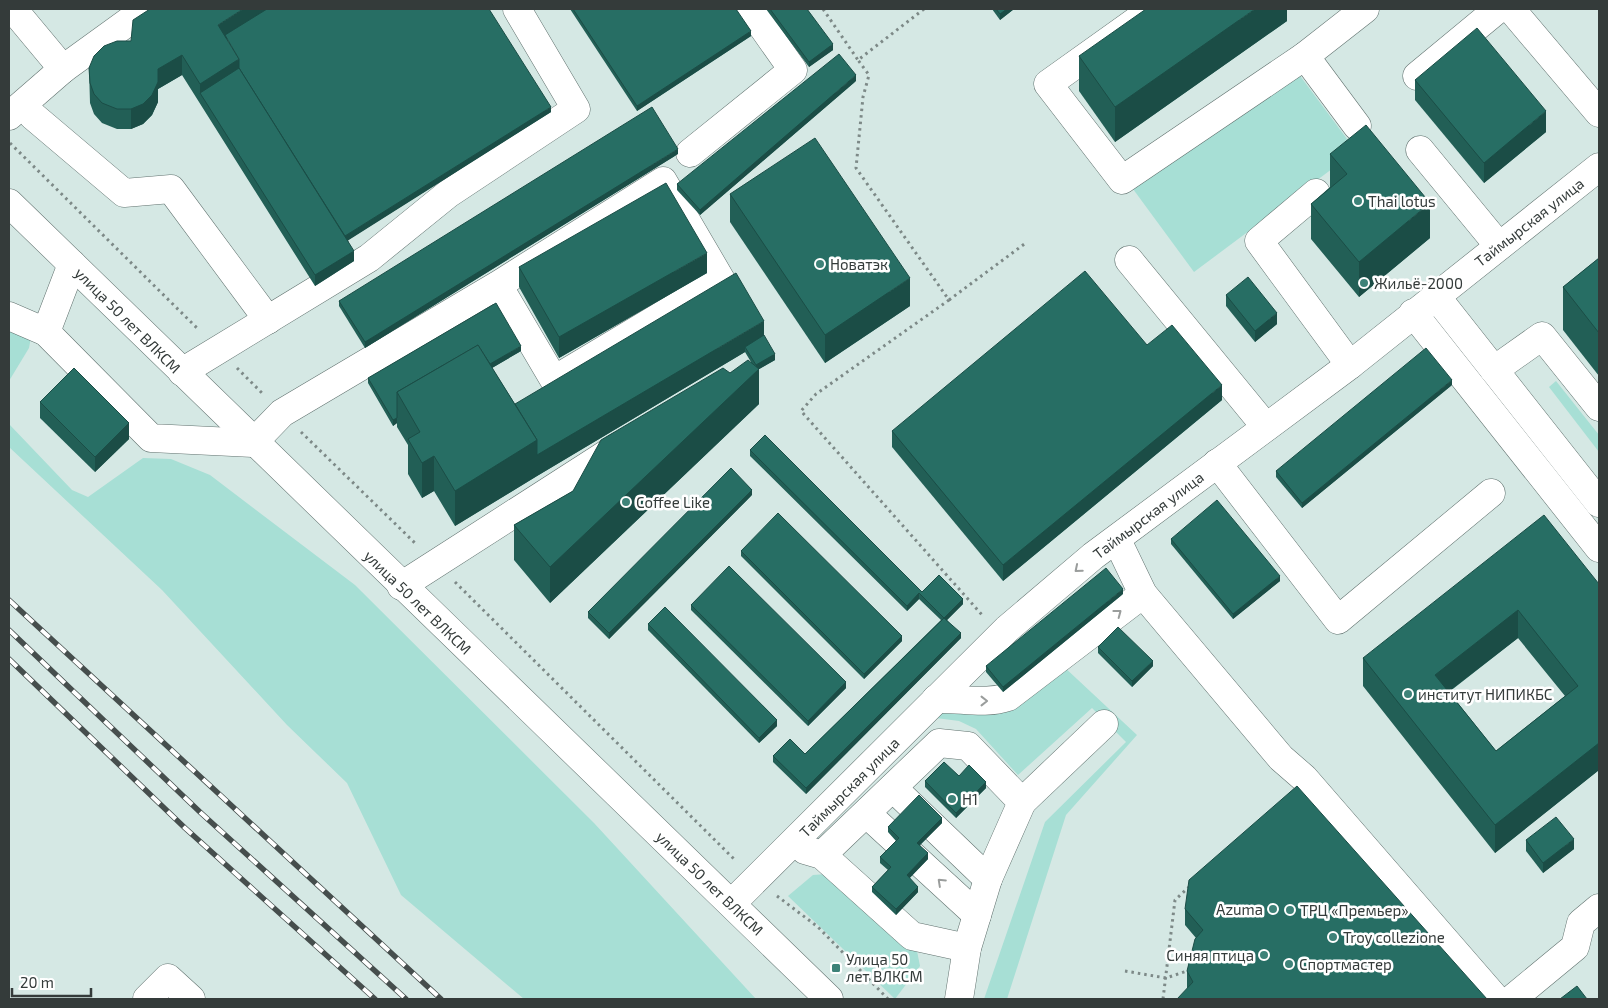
<svg xmlns="http://www.w3.org/2000/svg" width="1608" height="1008" font-family="'Exo 2',sans-serif">
	<style>
		.green { fill: #a7dfd5 }
		.lines { fill: none; stroke-linecap: round; stroke-linejoin: round }
		.minor-casing { stroke: #61726f; stroke-width: 29 }
		.path { stroke: #7d8987; stroke-width: 3; stroke-dasharray: 2.5 4; stroke-linecap: butt }
		.minor { stroke: #fff; stroke-width: 28 }
		.rail-casing { stroke: #464e4d; stroke-width: 5.5 }
		.rail { stroke: #fff; stroke-width: 4; stroke-dasharray: 11; stroke-linecap: butt }
		.wall { fill: #225f56; fill-rule: evenodd }
		.shaded-wall { fill: #1b4d46 }
		.building { fill: #276e64; stroke: #1b4d46; fill-rule: evenodd }
		.oneway { stroke: #9a9d9c }
		.poi-dot { fill: #3d8278; stroke: #fff; stroke-width: 2 }
		.labels { text-anchor: middle; dominant-baseline: central; stroke-width: 5; stroke-linejoin: round; paint-order: stroke }
		.poi-label { font-size: 15px; fill: #343b3a; stroke: #fff; text-anchor: start }
		.street-label { font-size: 15px; fill: #343b3a; stroke: #fff }
	</style>
	<rect width="100%" height="100%" fill="#d5e8e4"/>
	<g class="green">
		<path d="M 1295,69 L 1356,151 L 1194,272 L 1133,189 Z"/>
		<path d="M 9,326 L 32,332 L 29,348 L 9,381 Z"/>
		<path d="M 1556,381 L 1599,435 L 1599,452 L 1549,387 Z"/>
		<path d="M 9,424 L 72,490 L 88,497 L 143,458 L 171,459 L 210,475 L 355,585 L 594,823 L 756,999 L 524,999 L 401,895 L 347,783 L 287,725 L 162,590 L 9,447 Z"/>
		<path d="M 1062,665 L 1137,735 L 1066,815 L 1007,999 L 984,999 L 1045,822 L 1126,742 L 1092,708 L 1018,775 L 976,729 L 959,721 L 936,718 L 945,709 Z"/>
		<path d="M 826,874 L 917,951 L 920,966 L 895,999 L 788,896 L 813,875 Z"/>
	</g>
	<g class="lines">
		<g class="minor-casing">
			<g id="minor">
				<path d="M 13,9 L 63,69"/>
				<path d="M 1153,9 L 1048,84 L 1122,180 L 1305,56 L 1365,9"/>
				<path d="M 1511,9 L 1599,113"/>
				<path d="M 1305,56 L 1357,126"/>
				<path d="M 1417,76 L 1498,9"/>
				<path d="M 9,116 L 63,69 L 146,9"/>
				<path d="M 33,116 L 124,193 L 171,189 L 268,320"/>
				<path d="M 1420,150 L 1499,246"/>
				<path d="M 690,153 L 793,70 L 750,9"/>
				<path d="M 1316,193 L 1259,241 L 1350,365"/>
				<path d="M 9,203 L 829,999"/>
				<path d="M 1129,260 L 1266,427"/>
				<path d="M 1435,295 L 1599,503"/>
				<path d="M 1413,313 L 1599,548"/>
				<path d="M 9,316 L 46,332 L 151,438 L 253,443 L 282,413 L 498,285 L 663,181 L 721,280 L 554,380 L 498,285"/>
				<path d="M 46,332 L 72,264"/>
				<path d="M 1494,370 L 1542,336 L 1599,407"/>
				<path d="M 182,372 L 369,258 L 448,194 L 576,109 L 517,9"/>
				<path d="M 1217,463 L 1338,620 L 1491,493"/>
				<path d="M 1117,540 L 1143,594 L 1281,758 L 1304,778 L 1496,999"/>
				<path d="M 401,586 L 619,446"/>
				<path d="M 936,699 C 961,698 984,705 1008,697 L 1143,594"/>
				<path d="M 893,788 L 988,879"/>
				<path d="M 1022,802 L 1104,724"/>
				<path d="M 867,814 L 977,915"/>
				<path d="M 805,850 L 822,855 L 912,936 L 967,948"/>
				<path d="M 822,855 L 939,743 L 968,746 L 1022,802 L 988,879 L 967,948 L 959,999"/>
				<path d="M 732,903 L 1007,629 L 1093,556 L 1350,365 L 1599,167"/>
				<path d="M 147,999 L 168,978 L 191,999"/>
				<path d="M 1512,999 L 1575,947 L 1581,923 L 1599,908"/>
			</g>
		</g>
		<g class="path">
			<path d="M 823,9 L 858,60"/>
			<path d="M 924,9 L 858,60 L 869,75 L 863,97 L 856,168 L 949,300 L 816,394 L 801,411 L 983,616"/>
			<path d="M 10,143 L 199,330"/>
			<path d="M 949,300 L 1027,242"/>
			<path d="M 237,368 L 263,394"/>
			<path d="M 301,432 L 416,544"/>
			<path d="M 455,582 L 736,861"/>
			<path d="M 777,896 L 818,927 L 888,999"/>
			<path d="M 1125,971 L 1166,978 L 1190,970"/>
			<path d="M 1163,999 L 1175,900 L 1189,887"/>
		</g>
		<use href="#minor" class="minor"/>
		<g class="rail-casing">
			<g id="rail">
				<path d="M 9,600 L 441,999"/>
				<path d="M 9,630 L 201,813 L 406,999"/>
				<path d="M 9,659 L 185,828 L 375,999"/>
			</g>
		</g>
		<use href="#rail" class="rail"/>
	</g>
	<g class="wall">
		<path d="M 570,9 L 736,9 L 751,36 L 637,111 Z"/>
		<path d="M 766,9 L 807,9 L 833,50 L 809,67 Z"/>
		<path d="M 992,9 L 1014,9 L 1000,20 Z"/>
		<path d="M 1287,9 L 1287,21 L 1115,142 L 1079,91 L 1079,56 Z"/>
		<path d="M 117,41 L 551,112 L 348,240 L 354,261 L 315,286 L 182,75 L 158,89 L 158,102 L 152,115 L 143,124 L 131,129 L 117,129 L 102,123 L 94,114 L 90,103 L 89,68 Z"/>
		<path d="M 1415,80 L 1546,132 L 1484,183 L 1415,100 Z"/>
		<path d="M 856,81 L 700,215 L 677,190 L 677,184 Z"/>
		<path d="M 678,154 L 365,348 L 339,306 L 339,301 Z"/>
		<path d="M 1330,154 L 1430,238 L 1359,297 L 1311,239 L 1311,204 L 1330,187 Z"/>
		<path d="M 730,194 L 910,306 L 825,363 L 730,222 Z"/>
		<path d="M 1599,258 L 1599,376 L 1563,330 L 1563,287 Z"/>
		<path d="M 519,267 L 707,273 L 559,358 L 519,287 Z"/>
		<path d="M 1226,295 L 1277,324 L 1255,342 L 1226,306 Z"/>
		<path d="M 764,336 L 775,360 L 759,369 L 759,404 L 550,603 L 514,560 L 514,525 L 573,491 L 730,373 L 751,362 L 745,352 L 537,476 L 455,526 L 434,491 L 422,498 L 408,474 L 408,445 L 397,427 L 397,423 L 393,426 L 368,383 L 368,378 L 521,351 L 492,368 L 515,404 Z"/>
		<path d="M 1147,345 L 1222,400 L 1003,581 L 892,447 L 892,431 Z"/>
		<path d="M 1452,385 L 1302,508 L 1276,477 L 1276,471 Z"/>
		<path d="M 40,402 L 129,439 L 95,472 L 40,418 Z"/>
		<path d="M 750,450 L 922,592 L 963,604 L 947,620 L 961,638 L 806,794 L 773,762 L 773,756 L 805,754 L 941,620 L 919,599 L 907,611 L 750,456 Z"/>
		<path d="M 752,495 L 609,639 L 588,618 L 588,612 Z"/>
		<path d="M 1171,539 L 1280,581 L 1233,619 L 1171,544 Z"/>
		<path d="M 741,551 L 902,641 L 864,679 L 741,556 Z"/>
		<path d="M 1599,584 L 1599,770 L 1495,853 L 1363,686 L 1363,658 ZM 1518,638 L 1565,696 L 1496,751 L 1449,692 Z"/>
		<path d="M 1123,594 L 1003,692 L 986,672 L 986,666 Z"/>
		<path d="M 691,605 L 846,688 L 808,726 L 691,610 Z"/>
		<path d="M 648,624 L 777,726 L 759,743 L 648,630 Z"/>
		<path d="M 1098,647 L 1153,666 L 1132,687 L 1098,653 Z"/>
		<path d="M 959,776 L 986,788 L 956,818 L 925,787 L 925,781 Z"/>
		<path d="M 942,823 L 920,845 L 928,859 L 909,878 L 918,892 L 896,915 L 872,892 L 872,887 L 888,870 L 880,863 L 880,857 L 896,841 L 888,832 L 888,827 Z"/>
		<path d="M 1526,840 L 1574,849 L 1543,873 L 1526,851 Z"/>
		<path d="M 1185,909 L 1487,999 L 1187,988 L 1187,971 L 1196,938 L 1185,925 Z"/>
	</g>
	<g class="shaded-wall">
		<path d="M 243,9 L 275,9 L 221,43 L 218,25 Z"/>
		<path d="M 1007,9 L 1014,9 L 1000,20 L 1000,14 Z"/>
		<path d="M 1255,9 L 1287,9 L 1287,21 L 1115,142 L 1115,107 Z"/>
		<path d="M 751,31 L 751,36 L 637,111 L 637,106 Z"/>
		<path d="M 833,44 L 833,50 L 809,67 L 809,62 Z"/>
		<path d="M 182,55 L 182,75 L 158,89 L 158,102 L 152,115 L 143,124 L 131,129 L 131,109 L 158,69 Z"/>
		<path d="M 239,59 L 239,79 L 200,93 L 200,84 Z"/>
		<path d="M 856,75 L 856,81 L 700,215 L 700,210 Z"/>
		<path d="M 551,107 L 551,112 L 344,243 L 344,237 Z"/>
		<path d="M 1546,111 L 1546,132 L 1484,183 L 1484,163 Z"/>
		<path d="M 678,149 L 678,154 L 365,348 L 365,342 Z"/>
		<path d="M 1430,203 L 1430,238 L 1359,297 L 1359,262 Z"/>
		<path d="M 354,251 L 354,261 L 315,286 L 315,275 Z"/>
		<path d="M 707,253 L 707,273 L 559,358 L 559,337 Z"/>
		<path d="M 910,278 L 910,306 L 825,363 L 825,335 Z"/>
		<path d="M 1277,313 L 1277,324 L 1255,342 L 1255,331 Z"/>
		<path d="M 764,321 L 764,341 L 745,347 L 745,352 L 537,476 L 537,455 Z"/>
		<path d="M 521,346 L 521,351 L 411,415 L 408,411 Z"/>
		<path d="M 775,354 L 775,360 L 756,371 L 756,365 Z"/>
		<path d="M 759,369 L 759,404 L 550,603 L 550,567 Z"/>
		<path d="M 1452,380 L 1452,385 L 1302,508 L 1302,503 Z"/>
		<path d="M 1222,385 L 1222,400 L 1003,581 L 1003,565 Z"/>
		<path d="M 397,418 L 397,423 L 393,426 L 393,420 Z"/>
		<path d="M 129,423 L 129,439 L 95,472 L 95,457 Z"/>
		<path d="M 537,440 L 537,476 L 455,526 L 455,491 Z"/>
		<path d="M 434,456 L 434,491 L 422,498 L 422,463 Z"/>
		<path d="M 752,490 L 752,495 L 609,639 L 609,633 Z"/>
		<path d="M 1280,576 L 1280,581 L 1233,619 L 1233,614 Z"/>
		<path d="M 1123,589 L 1123,594 L 1003,692 L 1003,687 Z"/>
		<path d="M 919,593 L 919,599 L 907,611 L 907,606 Z"/>
		<path d="M 963,599 L 963,604 L 944,623 L 944,618 Z"/>
		<path d="M 1518,610 L 1518,638 L 1435,702 L 1435,675 Z"/>
		<path d="M 961,633 L 961,638 L 806,794 L 806,788 Z"/>
		<path d="M 902,636 L 902,641 L 864,679 L 864,674 Z"/>
		<path d="M 1153,661 L 1153,666 L 1132,687 L 1132,681 Z"/>
		<path d="M 846,682 L 846,688 L 808,726 L 808,721 Z"/>
		<path d="M 777,720 L 777,726 L 759,743 L 759,738 Z"/>
		<path d="M 1599,743 L 1599,770 L 1495,853 L 1495,825 Z"/>
		<path d="M 986,782 L 986,788 L 956,818 L 956,813 Z"/>
		<path d="M 942,818 L 942,823 L 917,848 L 917,843 Z"/>
		<path d="M 1574,839 L 1574,849 L 1543,873 L 1543,863 Z"/>
		<path d="M 928,853 L 928,859 L 907,881 L 907,875 Z"/>
		<path d="M 918,887 L 918,892 L 896,915 L 896,909 Z"/>
	</g>
	<g class="building">
		<path d="M 150,9 L 243,9 L 218,25 L 239,59 L 200,84 L 182,55 L 158,69 L 158,82 L 152,95 L 143,104 L 131,109 L 117,109 L 102,103 L 94,94 L 90,83 L 89,68 L 94,56 L 104,46 L 117,41 L 131,41 L 133,20 Z"/>
		<path d="M 267,9 L 489,9 L 551,107 L 345,236 L 239,68 L 239,59 L 225,35 Z"/>
		<path d="M 573,9 L 736,9 L 751,31 L 637,106 Z"/>
		<path d="M 770,9 L 807,9 L 833,44 L 809,62 Z"/>
		<path d="M 996,9 L 1007,9 L 1000,14 Z"/>
		<path d="M 1146,9 L 1255,9 L 1115,107 L 1079,56 Z"/>
		<path d="M 1477,28 L 1546,111 L 1484,163 L 1415,80 Z"/>
		<path d="M 839,54 L 856,75 L 700,210 L 677,184 Z"/>
		<path d="M 239,68 L 354,251 L 315,275 L 200,93 Z"/>
		<path d="M 652,107 L 678,149 L 365,342 L 339,301 Z"/>
		<path d="M 1366,125 L 1430,203 L 1359,262 L 1311,204 L 1347,174 L 1330,154 Z"/>
		<path d="M 815,138 L 910,278 L 825,335 L 730,194 Z"/>
		<path d="M 666,183 L 707,253 L 559,337 L 519,267 Z"/>
		<path d="M 1599,258 L 1599,333 L 1563,287 Z"/>
		<path d="M 1085,271 L 1147,345 L 1172,325 L 1222,385 L 1003,565 L 892,431 Z"/>
		<path d="M 736,273 L 764,321 L 537,455 L 537,440 L 515,404 Z"/>
		<path d="M 1248,277 L 1277,313 L 1255,331 L 1226,295 Z"/>
		<path d="M 496,303 L 521,346 L 490,364 L 478,345 L 397,392 L 397,418 L 393,420 L 368,378 Z"/>
		<path d="M 764,335 L 775,354 L 756,365 L 745,347 Z"/>
		<path d="M 478,345 L 537,440 L 455,491 L 434,456 L 422,463 L 408,439 L 420,432 L 397,392 Z"/>
		<path d="M 1426,348 L 1452,380 L 1302,503 L 1276,471 Z"/>
		<path d="M 748,360 L 759,369 L 550,567 L 514,525 L 573,491 L 601,440 L 723,368 L 730,373 Z"/>
		<path d="M 74,368 L 129,423 L 95,457 L 40,402 Z"/>
		<path d="M 765,435 L 922,592 L 939,575 L 963,599 L 944,618 L 919,593 L 907,606 L 750,450 Z"/>
		<path d="M 731,468 L 752,490 L 609,633 L 588,612 Z"/>
		<path d="M 1217,500 L 1280,576 L 1233,614 L 1171,539 Z"/>
		<path d="M 778,513 L 902,636 L 864,674 L 741,551 Z"/>
		<path d="M 1544,515 L 1599,584 L 1599,743 L 1495,825 L 1363,658 ZM 1518,610 L 1578,686 L 1496,751 L 1435,675 Z"/>
		<path d="M 729,566 L 846,682 L 808,721 L 691,605 Z"/>
		<path d="M 1106,568 L 1123,589 L 1003,687 L 986,666 Z"/>
		<path d="M 665,607 L 777,720 L 759,738 L 648,624 Z"/>
		<path d="M 944,618 L 961,633 L 806,788 L 773,756 L 790,739 L 805,754 Z"/>
		<path d="M 1118,627 L 1153,661 L 1132,681 L 1098,647 Z"/>
		<path d="M 944,762 L 959,776 L 969,765 L 986,782 L 956,813 L 925,781 Z"/>
		<path d="M 1297,786 L 1487,999 L 1177,999 L 1193,982 L 1187,971 L 1195,939 L 1203,930 L 1185,909 L 1189,880 Z"/>
		<path d="M 919,795 L 942,818 L 917,843 L 928,853 L 907,875 L 918,887 L 896,909 L 872,887 L 891,867 L 880,857 L 899,838 L 888,827 Z"/>
		<path d="M 1556,817 L 1574,839 L 1543,863 L 1526,840 Z"/>
		<path d="M 1577,986 L 1587,999 L 1560,999 Z"/>
	</g>
	<defs><path id="oneway-chevron" d="M-2-3.5L2.5 0L-2 3.5" fill="none" stroke-width="1.6" stroke-linecap="round" stroke-linejoin="round" transform="scale(1.25)"/></defs>
	<g class="oneway">
		<use href="#oneway-chevron" transform="translate(1078 569) rotate(140)"/>
		<use href="#oneway-chevron" transform="translate(1118 613) rotate(-37)"/>
		<use href="#oneway-chevron" transform="translate(984 701)"/>
		<use href="#oneway-chevron" transform="translate(941 882) rotate(-137)"/>
	</g>
	<g class="poi-dot">
		<circle cx="1358" cy="201" r="5"/>
		<circle cx="820" cy="264" r="5"/>
		<circle cx="1364" cy="283" r="5"/>
		<circle cx="626" cy="502" r="5"/>
		<circle cx="1408" cy="694" r="5"/>
		<circle cx="952" cy="799" r="5"/>
		<circle cx="1273" cy="909" r="5"/>
		<circle cx="1290" cy="910" r="5"/>
		<circle cx="1333" cy="937" r="5"/>
		<circle cx="1264" cy="955" r="5"/>
		<circle cx="1289" cy="964" r="5"/>
		<rect x="831" y="963" width="10" height="10" rx="2.5"/>
	</g>
	<g class="labels">
		<g class="poi-label">
			<text x="1368" y="201">Thai lotus</text>
			<text x="830" y="264">Новатэк</text>
			<text x="1374" y="283">Жильё-2000</text>
			<text x="636" y="502">Coffee Like</text>
			<text x="1418" y="694">институт НИПИКБС</text>
			<text x="962" y="799">Н1</text>
			<text x="1263" y="909" text-anchor="end">Azuma</text>
			<text x="1300" y="910">ТРЦ «Премьер»</text>
			<text x="1343" y="937">Troy collezione</text>
			<text x="1254" y="955" text-anchor="end">Синяя птица</text>
			<text x="846" y="959">Улица 50<tspan x="846" dy="17">лет ВЛКСМ</tspan></text>
			<text x="1299" y="964">Спортмастер</text>
		</g>
		<g class="street-label">
			<text transform="translate(1529 222) rotate(-38)">Таймырская улица</text>
			<text transform="translate(128 320) rotate(45)">улица 50 лет ВЛКСМ</text>
			<text transform="translate(1148 515) rotate(-37)">Таймырская улица</text>
			<text transform="translate(418 602) rotate(44)">улица 50 лет ВЛКСМ</text>
			<text transform="translate(849 787) rotate(-45)">Таймырская улица</text>
			<text transform="translate(710 883) rotate(44)">улица 50 лет ВЛКСМ</text>
		</g>
	</g>
	<rect width="1608" height="1008" fill="none" stroke="#343b3a" stroke-width="20"/>
	<path d="M12 988v8h79v-8" fill="none" stroke="#343b3a" stroke-width="2.5"/>
	<text x="20" y="988" font-size="15" fill="#343b3a" stroke="#ffffff" stroke-width="4" paint-order="stroke">20 m</text>
</svg>
